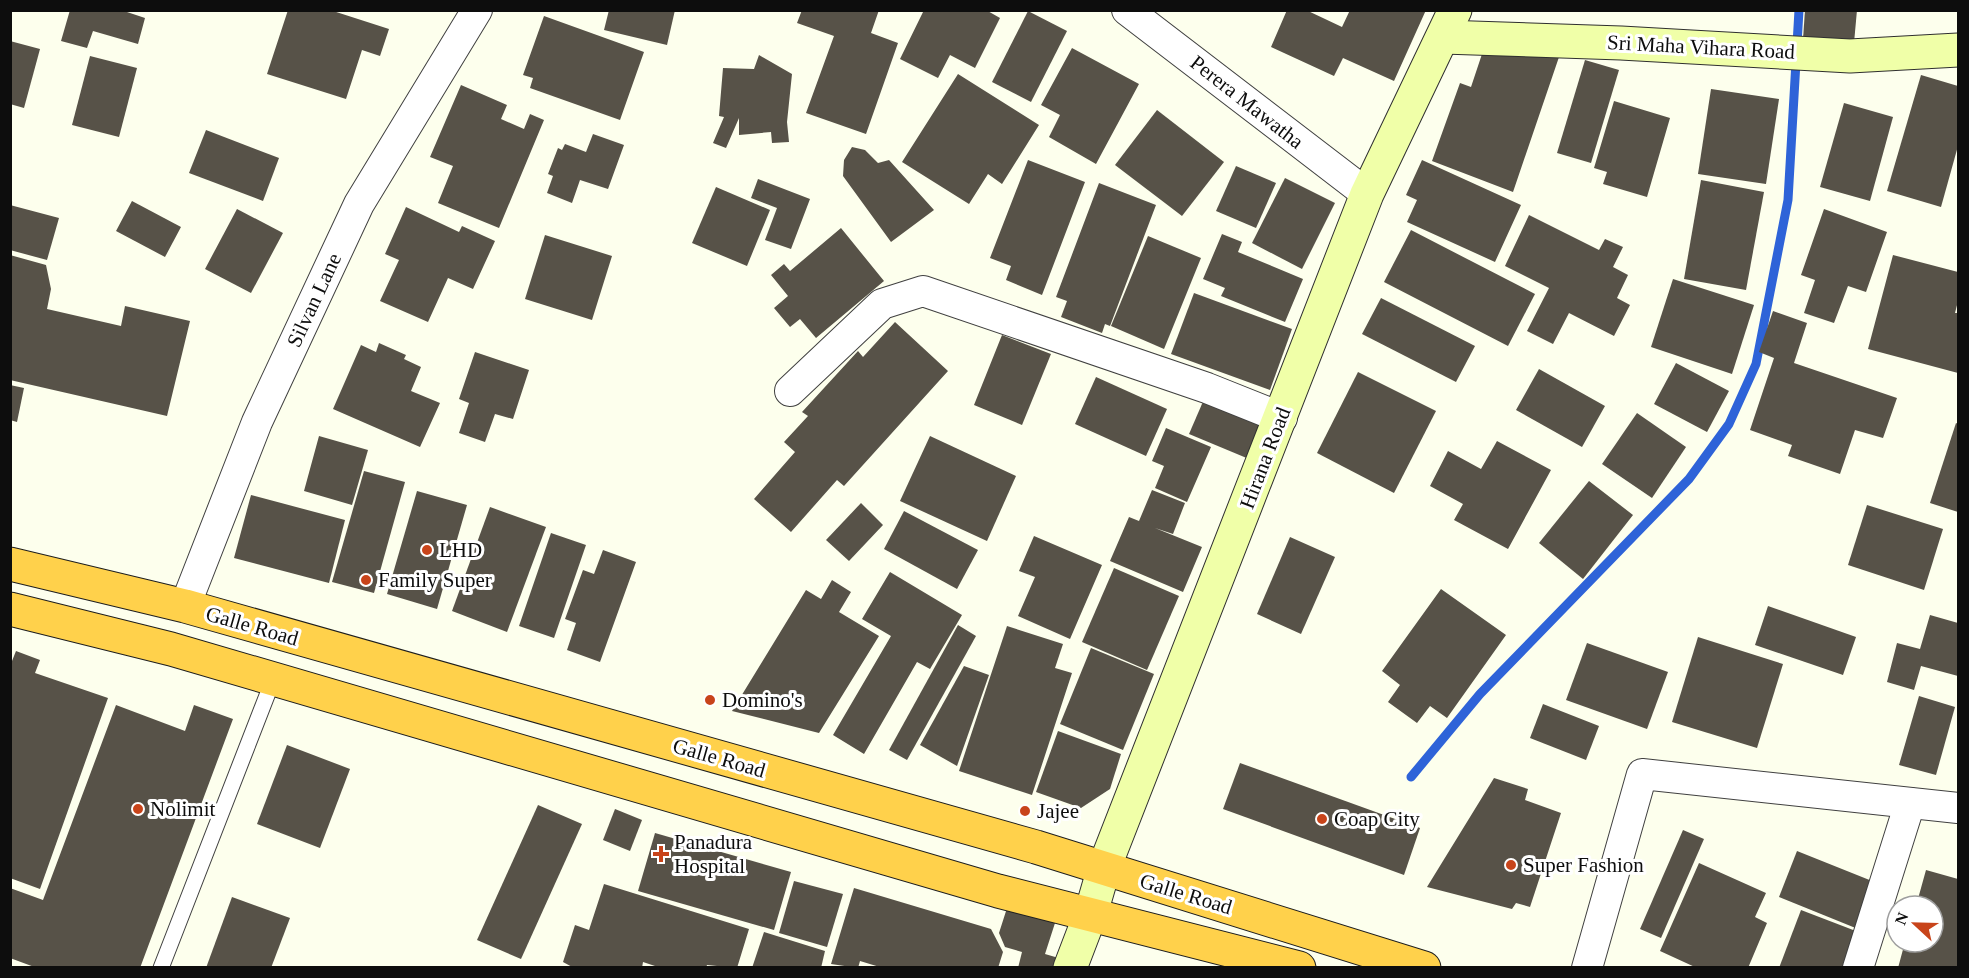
<svg xmlns="http://www.w3.org/2000/svg" width="1969" height="978" font-family="'Times New Roman',serif">
	<style>
		.lines { fill: none; stroke-linecap: round; stroke-linejoin: round }
		.stream { stroke: #2e63d8; stroke-width: 9 }
		.building { fill: #575248 }
		.lane-casing { stroke: #404040; stroke-width: 17 }
		.street-casing { stroke: #404040; stroke-width: 32 }
		.secondary-casing { stroke: #2f2f2f; stroke-width: 35 }
		.highway-casing { stroke: #1e1e1e; stroke-width: 35 }
		.lane { stroke: #fff; stroke-width: 15 }
		.street { stroke: #fff; stroke-width: 30 }
		.secondary { stroke: #f0ffa8; stroke-width: 33 }
		.highway { stroke: #ffd14b; stroke-width: 33 }
		.poi-dot { fill: #c8441a; stroke: #fff; stroke-width: 2 }
		.labels { text-anchor: middle; dominant-baseline: central; stroke-width: 6; stroke-linejoin: round; paint-order: stroke }
		.street-label { font-size: 21px; fill: #0d0d0d; stroke: #fff }
		.poi-label { font-size: 21px; fill: #0d0d0d; stroke: #fff; text-anchor: start }
	</style>
	<rect width="100%" height="100%" fill="#fdffed"/>
	<g class="lines">
		<path class="stream" d="M 1411,777 L 1480,694 L 1689,479 L 1729,424 L 1756,364 L 1788,200 L 1799,10"/>
	</g>
	<g class="building">
		<path d="M 70,10 L 121,10 L 145,18 L 138,44 L 93,31 L 87,48 L 61,41 Z"/>
		<path d="M 288,10 L 330,10 L 389,29 L 380,56 L 362,50 L 346,99 L 267,74 Z"/>
		<path d="M 609,10 L 675,10 L 667,45 L 604,30 Z"/>
		<path d="M 802,10 L 879,10 L 871,33 L 898,43 L 866,134 L 806,113 L 834,36 L 797,23 Z"/>
		<path d="M 924,10 L 986,10 L 1000,18 L 975,68 L 950,55 L 938,78 L 900,59 Z"/>
		<path d="M 1287,10 L 1306,10 L 1342,27 L 1350,10 L 1426,10 L 1394,81 L 1343,58 L 1334,76 L 1271,47 Z"/>
		<path d="M 1805,10 L 1857,10 L 1854,43 L 1803,39 Z"/>
		<path d="M 1028,11 L 1067,31 L 1031,102 L 992,82 Z"/>
		<path d="M 544,16 L 644,52 L 620,120 L 530,88 L 533,78 L 523,75 Z"/>
		<path d="M 10,41 L 40,49 L 24,108 L 10,104 Z"/>
		<path d="M 1072,48 L 1139,84 L 1096,164 L 1049,137 L 1060,115 L 1041,105 Z"/>
		<path d="M 1483,51 L 1559,57 L 1513,192 L 1432,161 L 1460,83 L 1471,87 Z"/>
		<path d="M 759,55 L 792,74 L 787,122 L 789,142 L 772,143 L 771,132 L 739,135 L 739,118 L 726,148 L 713,143 L 724,117 L 719,116 L 723,68 L 754,69 Z"/>
		<path d="M 90,56 L 137,68 L 119,137 L 72,125 Z"/>
		<path d="M 1585,60 L 1619,70 L 1591,163 L 1557,153 Z"/>
		<path d="M 958,74 L 1039,125 L 1002,184 L 988,174 L 969,204 L 902,162 Z"/>
		<path d="M 1921,75 L 1958,86 L 1958,146 L 1941,207 L 1887,191 Z"/>
		<path d="M 461,85 L 507,105 L 501,119 L 524,129 L 530,114 L 544,120 L 499,228 L 438,203 L 453,166 L 430,157 Z"/>
		<path d="M 1711,89 L 1779,99 L 1766,184 L 1698,174 Z"/>
		<path d="M 1614,101 L 1670,118 L 1647,197 L 1603,184 L 1607,172 L 1594,168 Z"/>
		<path d="M 1844,103 L 1893,117 L 1870,201 L 1820,187 Z"/>
		<path d="M 1157,110 L 1224,162 L 1182,216 L 1115,165 Z"/>
		<path d="M 206,130 L 279,158 L 263,201 L 189,173 Z"/>
		<path d="M 593,134 L 624,145 L 608,189 L 580,180 L 572,203 L 547,193 L 553,176 L 548,174 L 558,148 L 562,150 L 565,144 L 586,152 Z"/>
		<path d="M 852,147 L 865,150 L 878,163 L 889,160 L 934,210 L 891,242 L 843,176 L 844,160 Z"/>
		<path d="M 1028,160 L 1085,182 L 1042,295 L 1006,280 L 1011,266 L 990,258 Z"/>
		<path d="M 1422,160 L 1521,205 L 1495,262 L 1407,222 L 1417,200 L 1406,195 Z"/>
		<path d="M 1236,166 L 1276,183 L 1256,228 L 1216,211 Z"/>
		<path d="M 1285,178 L 1335,203 L 1302,269 L 1252,243 Z"/>
		<path d="M 758,179 L 810,199 L 791,249 L 765,240 L 777,208 L 751,198 Z"/>
		<path d="M 1701,180 L 1764,192 L 1746,290 L 1684,279 Z"/>
		<path d="M 1099,183 L 1156,205 L 1110,326 L 1105,324 L 1102,333 L 1061,317 L 1067,301 L 1056,297 Z"/>
		<path d="M 716,187 L 770,210 L 747,266 L 692,243 Z"/>
		<path d="M 132,201 L 181,227 L 165,257 L 116,231 Z"/>
		<path d="M 10,205 L 59,218 L 47,260 L 10,250 Z"/>
		<path d="M 406,207 L 459,232 L 462,226 L 495,241 L 473,289 L 448,278 L 428,322 L 380,301 L 399,260 L 385,254 Z"/>
		<path d="M 237,209 L 283,233 L 251,293 L 205,269 Z"/>
		<path d="M 1824,209 L 1887,232 L 1866,292 L 1848,286 L 1834,323 L 1804,313 L 1815,280 L 1801,275 Z"/>
		<path d="M 1529,215 L 1599,250 L 1605,239 L 1623,247 L 1613,267 L 1628,275 L 1617,298 L 1630,305 L 1614,336 L 1569,313 L 1553,344 L 1527,331 L 1549,288 L 1505,266 Z"/>
		<path d="M 841,228 L 884,281 L 816,338 L 800,319 L 790,327 L 774,308 L 788,296 L 771,275 L 784,264 L 790,271 Z"/>
		<path d="M 1411,230 L 1535,294 L 1508,346 L 1384,282 Z"/>
		<path d="M 1222,234 L 1242,242 L 1238,252 L 1303,279 L 1285,322 L 1221,296 L 1225,288 L 1203,279 Z"/>
		<path d="M 545,235 L 612,256 L 592,320 L 525,299 Z"/>
		<path d="M 1148,236 L 1201,258 L 1164,349 L 1111,326 Z"/>
		<path d="M 10,255 L 46,265 L 51,289 L 47,309 L 121,326 L 125,306 L 190,321 L 167,416 L 10,380 Z"/>
		<path d="M 1893,255 L 1958,272 L 1958,301 L 1955,313 L 1958,313 L 1958,373 L 1868,349 Z"/>
		<path d="M 1673,279 L 1754,305 L 1732,374 L 1651,347 Z"/>
		<path d="M 1194,293 L 1292,329 L 1270,390 L 1171,354 Z"/>
		<path d="M 1381,298 L 1475,346 L 1456,382 L 1362,334 Z"/>
		<path d="M 1773,311 L 1807,323 L 1794,363 L 1897,398 L 1883,438 L 1855,430 L 1840,474 L 1788,456 L 1792,445 L 1750,430 L 1774,358 L 1759,352 Z"/>
		<path d="M 895,322 L 948,371 L 844,486 L 837,480 L 791,532 L 754,499 L 795,452 L 784,442 L 808,416 L 802,412 L 858,351 L 863,357 Z"/>
		<path d="M 1002,335 L 1051,354 L 1022,425 L 974,405 Z"/>
		<path d="M 379,343 L 406,355 L 404,359 L 421,367 L 411,391 L 440,403 L 420,447 L 333,409 L 361,345 L 376,352 Z"/>
		<path d="M 475,352 L 529,370 L 513,419 L 495,414 L 485,442 L 459,433 L 469,403 L 459,399 Z"/>
		<path d="M 1676,363 L 1729,391 L 1707,432 L 1654,404 Z"/>
		<path d="M 1539,369 L 1605,406 L 1582,447 L 1516,410 Z"/>
		<path d="M 1358,372 L 1436,411 L 1394,493 L 1317,453 Z"/>
		<path d="M 1096,377 L 1167,409 L 1146,456 L 1075,424 Z"/>
		<path d="M 10,385 L 24,388 L 17,422 L 10,420 Z"/>
		<path d="M 1208,390 L 1268,415 L 1249,459 L 1189,434 Z"/>
		<path d="M 1637,413 L 1686,447 L 1652,498 L 1602,464 Z"/>
		<path d="M 1956,423 L 1958,424 L 1958,512 L 1930,503 Z"/>
		<path d="M 1166,428 L 1211,447 L 1187,502 L 1155,488 L 1164,466 L 1152,461 Z"/>
		<path d="M 319,436 L 368,450 L 352,505 L 304,491 Z"/>
		<path d="M 930,436 L 1016,476 L 987,541 L 900,501 Z"/>
		<path d="M 1497,441 L 1551,470 L 1508,549 L 1454,520 L 1463,504 L 1430,486 L 1448,451 L 1481,469 Z"/>
		<path d="M 364,471 L 405,482 L 374,593 L 332,582 Z"/>
		<path d="M 1589,481 L 1633,515 L 1583,579 L 1539,543 Z"/>
		<path d="M 1152,490 L 1185,503 L 1173,534 L 1155,528 L 1202,547 L 1183,592 L 1110,561 L 1129,517 L 1139,521 Z"/>
		<path d="M 417,491 L 467,505 L 437,609 L 387,594 Z"/>
		<path d="M 251,495 L 345,520 L 329,583 L 234,558 Z"/>
		<path d="M 861,503 L 883,525 L 849,561 L 826,540 Z"/>
		<path d="M 1867,505 L 1943,529 L 1924,590 L 1848,565 Z"/>
		<path d="M 490,507 L 546,527 L 507,632 L 452,611 Z"/>
		<path d="M 904,511 L 978,550 L 957,589 L 884,549 Z"/>
		<path d="M 551,533 L 586,545 L 554,638 L 519,626 Z"/>
		<path d="M 1034,536 L 1102,565 L 1070,639 L 1018,616 L 1035,577 L 1019,571 Z"/>
		<path d="M 1290,537 L 1335,557 L 1301,634 L 1257,614 Z"/>
		<path d="M 603,550 L 636,562 L 600,662 L 567,650 L 576,623 L 565,619 L 583,570 L 594,574 Z"/>
		<path d="M 1114,568 L 1179,596 L 1147,670 L 1082,642 Z"/>
		<path d="M 890,572 L 962,615 L 930,669 L 917,662 L 864,754 L 833,735 L 891,636 L 862,619 Z"/>
		<path d="M 832,580 L 851,592 L 839,612 L 879,636 L 819,733 L 732,711 L 806,590 L 821,599 Z"/>
		<path d="M 1441,589 L 1506,635 L 1447,718 L 1430,706 L 1417,723 L 1388,702 L 1400,685 L 1382,671 Z"/>
		<path d="M 1768,606 L 1856,637 L 1843,675 L 1755,645 Z"/>
		<path d="M 1930,615 L 1958,623 L 1958,676 L 1921,666 L 1914,690 L 1887,682 L 1897,643 L 1920,649 Z"/>
		<path d="M 958,625 L 976,636 L 907,760 L 889,750 Z"/>
		<path d="M 1007,626 L 1063,644 L 1055,668 L 1072,673 L 1032,795 L 959,771 Z"/>
		<path d="M 1698,637 L 1783,664 L 1757,748 L 1672,722 Z"/>
		<path d="M 1587,643 L 1668,672 L 1647,729 L 1566,700 Z"/>
		<path d="M 1091,648 L 1154,674 L 1123,750 L 1060,724 Z"/>
		<path d="M 16,651 L 40,660 L 35,673 L 108,698 L 40,889 L 10,878 L 10,666 Z"/>
		<path d="M 964,666 L 989,675 L 957,766 L 920,745 Z"/>
		<path d="M 1919,696 L 1955,707 L 1936,775 L 1899,765 Z"/>
		<path d="M 1543,704 L 1599,726 L 1586,760 L 1530,738 Z"/>
		<path d="M 116,705 L 185,731 L 194,705 L 233,719 L 140,968 L 37,968 L 10,958 L 10,888 L 43,900 Z"/>
		<path d="M 1058,731 L 1121,754 L 1110,789 L 1081,808 L 1036,792 Z"/>
		<path d="M 287,745 L 350,769 L 320,848 L 257,824 Z"/>
		<path d="M 1240,763 L 1420,828 L 1404,875 L 1223,809 Z"/>
		<path d="M 1494,778 L 1528,789 L 1525,800 L 1561,813 L 1530,907 L 1516,903 L 1512,909 L 1427,887 Z"/>
		<path d="M 538,805 L 582,824 L 521,959 L 477,940 Z"/>
		<path d="M 615,809 L 642,820 L 630,851 L 603,840 Z"/>
		<path d="M 1683,830 L 1704,839 L 1661,938 L 1640,929 Z"/>
		<path d="M 655,833 L 791,872 L 774,930 L 638,891 Z"/>
		<path d="M 1797,851 L 1877,883 L 1858,929 L 1779,897 Z"/>
		<path d="M 1699,863 L 1766,893 L 1755,917 L 1767,923 L 1748,968 L 1697,968 L 1660,951 Z"/>
		<path d="M 1926,870 L 1958,879 L 1958,968 L 1898,968 L 1905,942 L 1933,942 L 1933,906 L 1916,906 Z"/>
		<path d="M 794,881 L 843,894 L 827,947 L 779,933 Z"/>
		<path d="M 604,884 L 749,929 L 737,968 L 707,965 L 706,968 L 661,968 L 643,962 L 642,968 L 574,968 L 563,962 L 575,925 L 589,930 Z"/>
		<path d="M 854,888 L 991,929 L 1003,952 L 998,968 L 883,968 L 860,961 L 858,968 L 831,964 Z"/>
		<path d="M 232,897 L 290,918 L 271,968 L 206,968 Z"/>
		<path d="M 1007,908 L 1055,923 L 1045,954 L 1062,959 L 1059,968 L 1018,968 L 1022,952 L 1005,947 L 999,933 Z"/>
		<path d="M 1801,910 L 1861,933 L 1848,968 L 1779,968 Z"/>
		<path d="M 764,932 L 825,951 L 821,968 L 752,968 Z"/>
	</g>
	<g class="lines">
		<g class="lane-casing">
			<path id="lane" d="M 161,968 L 273,680"/>
		</g>
		<g class="street-casing">
			<g id="street">
				<path d="M 1127,10 L 1367,194"/>
				<path d="M 790,391 L 882,304 L 923,291 L 1207,388 L 1282,418"/>
				<path d="M 185,606 L 257,422 L 359,204 L 477,10"/>
				<path d="M 1587,968 L 1642,774 L 1958,808"/>
				<path d="M 1858,968 L 1910,803"/>
			</g>
		</g>
		<g class="secondary-casing">
			<g id="secondary">
				<path d="M 1443,37 L 1621,43 L 1850,56 L 1958,50"/>
				<path d="M 1070,968 L 1091,913 L 1104,868 L 1367,194 L 1455,10"/>
			</g>
		</g>
		<g class="highway-casing">
			<g id="highway">
				<path d="M 10,564 L 185,606 L 1036,847 L 1424,968"/>
				<path d="M 10,609 L 171,649 L 998,891 L 1299,968"/>
			</g>
		</g>
		<use href="#lane" class="lane"/>
		<use href="#street" class="street"/>
		<use href="#secondary" class="secondary"/>
		<use href="#highway" class="highway"/>
	</g>
	<g class="poi-dot">
		<circle cx="427" cy="550" r="6"/>
		<circle cx="366" cy="580" r="6"/>
		<circle cx="710" cy="700" r="6"/>
		<circle cx="138" cy="809" r="6"/>
		<circle cx="1025" cy="811" r="6"/>
		<circle cx="1322" cy="819" r="6"/>
		<path d="M658 845h6v6h6v6h-6v6h-6v-6h-6v-6h6z"/>
		<circle cx="1511" cy="865" r="6"/>
	</g>
	<g class="labels">
		<g class="street-label">
			<text transform="translate(1701 47) rotate(3)">Sri Maha Vihara Road</text>
			<text transform="translate(1247 102) rotate(38)">Perera Mawatha</text>
			<text transform="translate(314 300) rotate(-65)">Silvan Lane</text>
			<text transform="translate(1265 458) rotate(-69)">Hirana Road</text>
			<text transform="translate(252 626) rotate(16)">Galle Road</text>
			<text transform="translate(719 758) rotate(16)">Galle Road</text>
			<text transform="translate(1186 894) rotate(17)">Galle Road</text>
		</g>
		<g class="poi-label">
			<text x="439" y="550">LHD</text>
			<text x="378" y="580">Family Super</text>
			<text x="722" y="700">Domino's</text>
			<text x="150" y="809">Nolimit</text>
			<text x="1037" y="811">Jajee</text>
			<text x="1334" y="819">Coap City</text>
			<text x="674" y="842">Panadura<tspan x="674" dy="24">Hospital</tspan></text>
			<text x="1523" y="865">Super Fashion</text>
		</g>
	</g>
	<rect width="1969" height="978" fill="none" stroke="#0d0d0d" stroke-width="24"/>
	<g transform="translate(1915 924) rotate(292)"><circle r="28" fill="#ffffff" stroke="#9e9e9e" stroke-width="1.5"/>
	<path d="M0-4.5L10 22L0 15L-10 22Z" fill="#c8441a"/>
	<text y="-9" font-size="16" font-weight="bold" text-anchor="middle" fill="#0d0d0d">N</text>
	</g>
</svg>
